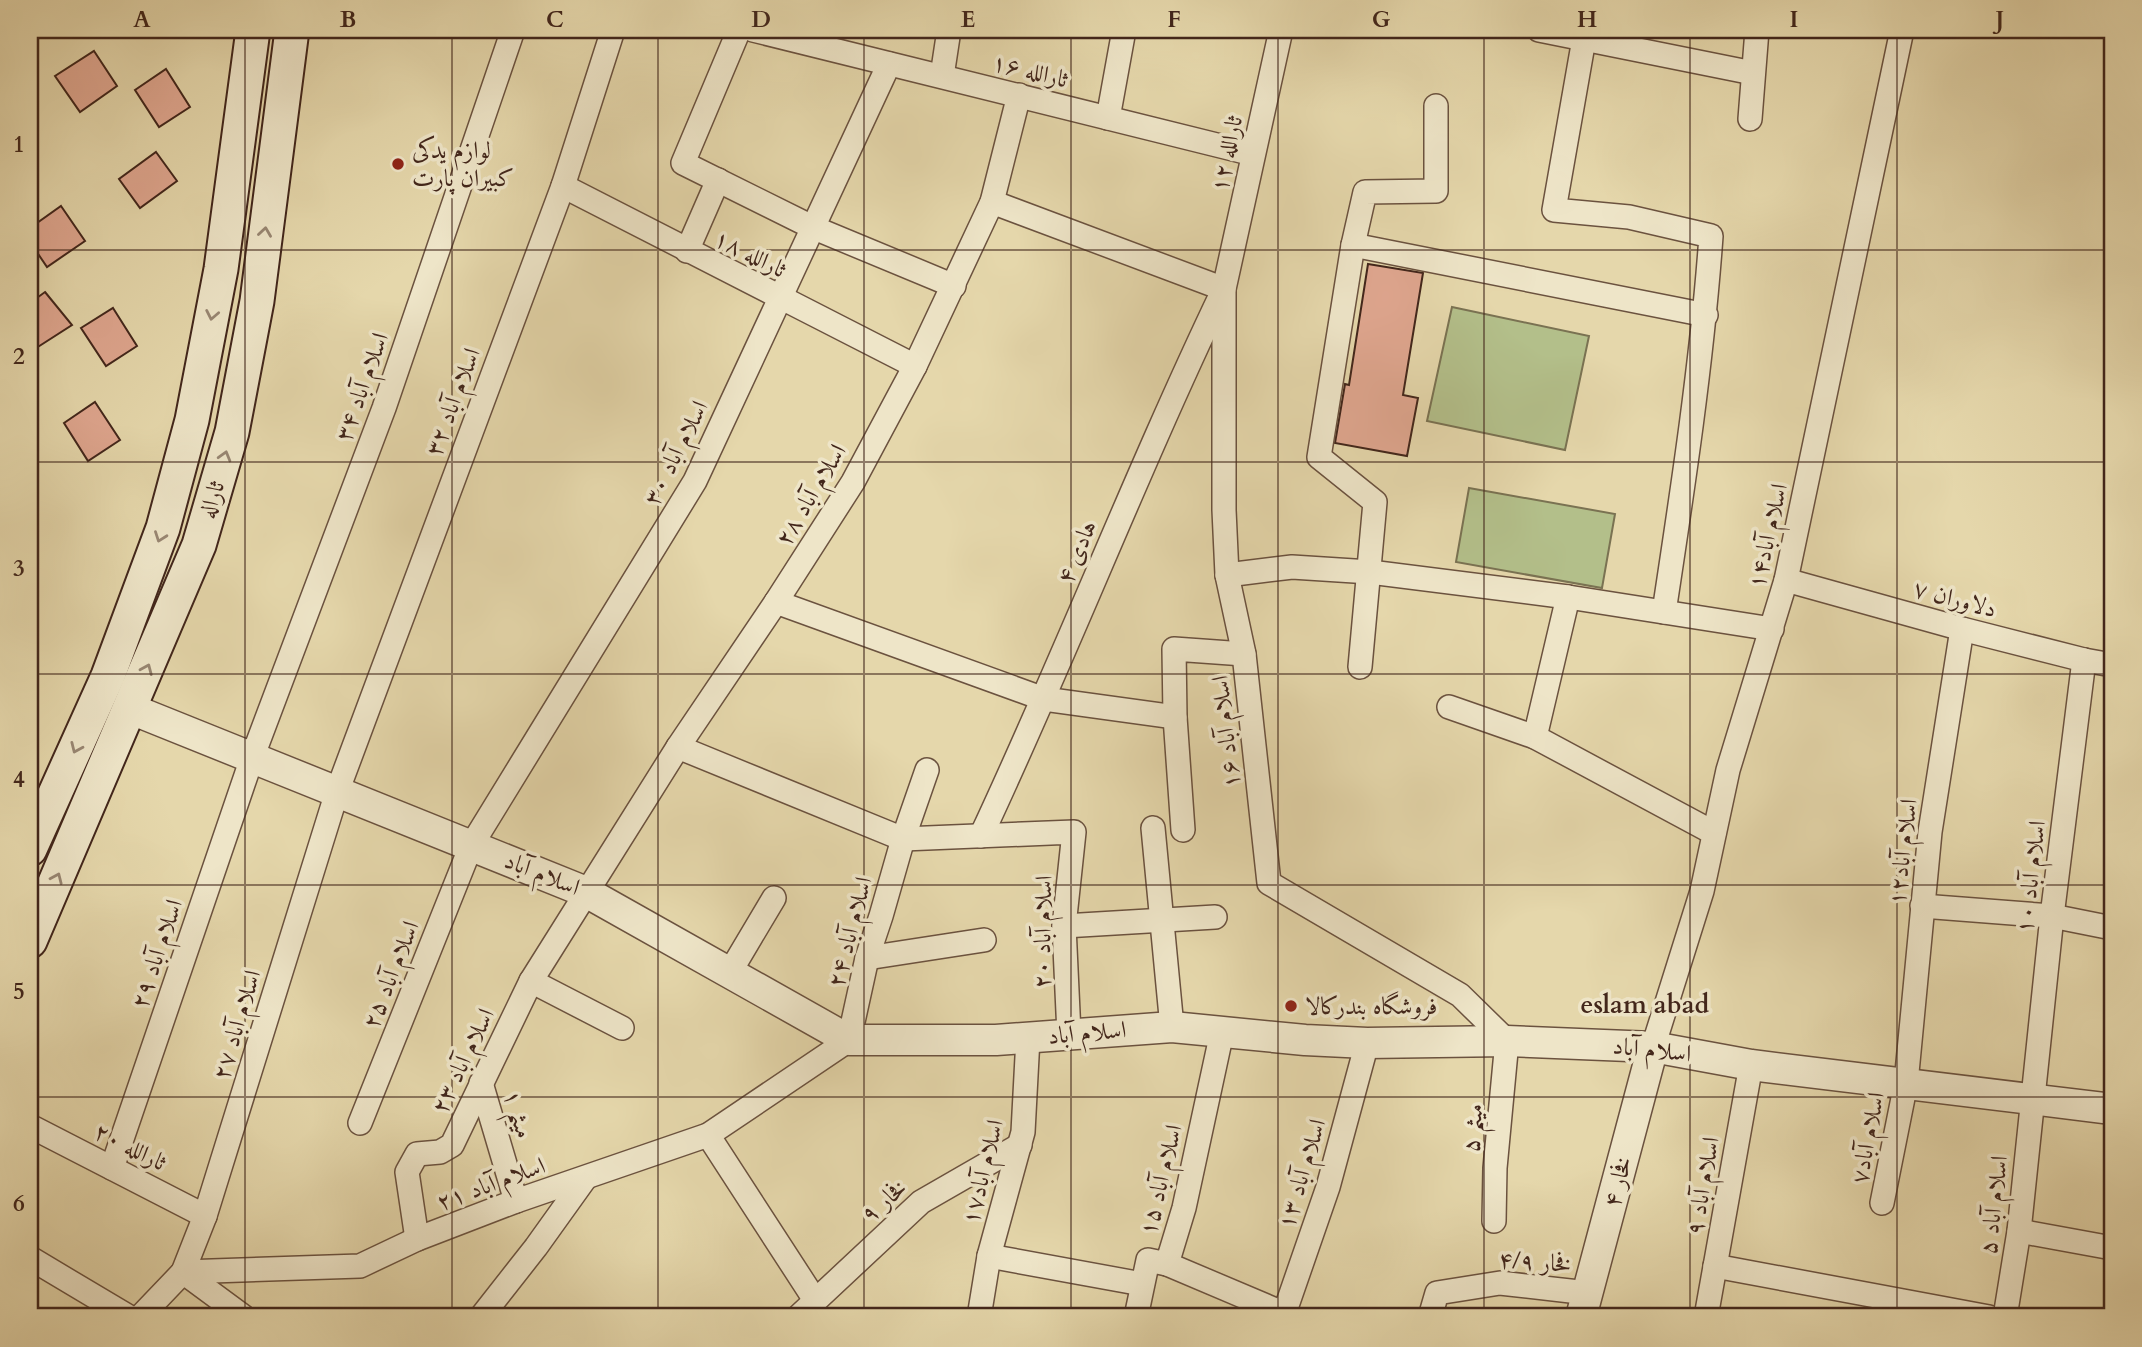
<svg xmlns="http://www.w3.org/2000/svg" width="2142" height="1347" font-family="Cardo,Amiri,serif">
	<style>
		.green { fill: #b3bf8a; stroke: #7a7252; stroke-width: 2 }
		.building { fill: #dfa68f; stroke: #42261b; stroke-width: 2 }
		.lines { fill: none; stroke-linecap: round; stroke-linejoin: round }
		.minor-casing { stroke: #6b523f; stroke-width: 26 }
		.tertiary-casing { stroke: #6b523f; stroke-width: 33 }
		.secondary-casing { stroke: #42261b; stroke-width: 37 }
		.minor { stroke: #eee5c8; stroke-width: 23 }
		.tertiary { stroke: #eee5c8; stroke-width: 30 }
		.secondary { stroke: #eee5c8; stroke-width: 33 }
		.oneway { stroke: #988672 }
		.grid { fill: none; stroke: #42261b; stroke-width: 2; stroke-opacity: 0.55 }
		.poi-dot { fill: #8f2418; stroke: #eee5c8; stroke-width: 2.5 }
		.labels { text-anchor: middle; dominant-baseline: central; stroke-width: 7; stroke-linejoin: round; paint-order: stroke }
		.street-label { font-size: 24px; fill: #42261b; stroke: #eee5c8 }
		.poi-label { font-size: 24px; fill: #42261b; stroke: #eee5c8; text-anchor: start }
		.neighbourhood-label { font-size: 26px; font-weight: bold; fill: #42261b; stroke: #eee5c8 }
		.neatline { fill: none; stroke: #42261b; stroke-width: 2.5 }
		.grid-label { font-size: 23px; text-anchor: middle; font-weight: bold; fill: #42261b }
	</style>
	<rect width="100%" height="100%" fill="#e5d7ab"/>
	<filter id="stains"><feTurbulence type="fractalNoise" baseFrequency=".00286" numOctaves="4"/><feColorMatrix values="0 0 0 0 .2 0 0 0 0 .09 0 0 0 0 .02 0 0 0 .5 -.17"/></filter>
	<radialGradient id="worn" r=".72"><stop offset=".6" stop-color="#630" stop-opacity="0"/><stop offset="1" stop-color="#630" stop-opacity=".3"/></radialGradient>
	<g class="green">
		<path d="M 1452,307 L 1589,336 L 1565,450 L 1427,421 Z"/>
		<path d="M 1469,488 L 1615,514 L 1602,588 L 1456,562 Z"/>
	</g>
	<g class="building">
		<path d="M 94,51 L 117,86 L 80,112 L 55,76 Z"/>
		<path d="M 166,69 L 190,107 L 159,127 L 135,90 Z"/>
		<path d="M 156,152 L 177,181 L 140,208 L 119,179 Z"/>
		<path d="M 61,206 L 85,241 L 47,267 L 30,242 L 30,228 Z"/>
		<path d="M 1368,264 L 1423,273 L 1403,395 L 1418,398 L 1407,456 L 1335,443 L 1345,384 L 1349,385 Z"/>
		<path d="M 45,292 L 72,325 L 30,352 L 30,303 Z"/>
		<path d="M 113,308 L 137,346 L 106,366 L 81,328 Z"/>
		<path d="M 95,402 L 120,440 L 88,461 L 64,423 Z"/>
	</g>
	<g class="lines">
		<g class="minor-casing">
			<g id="minor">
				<path d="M 739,30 L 683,163 L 812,227 L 954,286"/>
				<path d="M 753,30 L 1253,154"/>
				<path d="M 1281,30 L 1224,289 L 1224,510 L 1227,575 L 1244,654 L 1269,883 L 1460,995 L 1507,1041 L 1495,1168 L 1494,1221"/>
				<path d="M 1539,30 L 1753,73"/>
				<path d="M 1584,39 L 1554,210 L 1629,217 L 1711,236 C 1702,362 1683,487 1664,612"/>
				<path d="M 942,76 L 949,30"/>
				<path d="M 1108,118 L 1124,30"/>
				<path d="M 1750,119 L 1757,30"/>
				<path d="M 563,186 L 915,366"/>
				<path d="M 992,202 L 1224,289"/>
				<path d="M 1353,245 L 1706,315"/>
				<path d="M 687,251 L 718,180"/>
				<path d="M 1227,575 L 1292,567 L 1370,572 L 1568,597 L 1772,629"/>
				<path d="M 1786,580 L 1962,629 L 2084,660 L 2112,665"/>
				<path d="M 1568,597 L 1535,737 L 1714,833"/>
				<path d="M 776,602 L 1044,699 L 1175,717"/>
				<path d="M 1360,667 L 1375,502 L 1319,457 L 1353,245 L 1365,192 L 1436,191 L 1436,106"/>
				<path d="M 1449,707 L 1535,737"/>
				<path d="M 678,747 L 903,839 L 1074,832 L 1064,926 L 1069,1034"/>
				<path d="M 1153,828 L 1172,1027"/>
				<path d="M 1183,830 L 1175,717 L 1174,649 L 1244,654"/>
				<path d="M 981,836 C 1065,657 1136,473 1221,295"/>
				<path d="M 1922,906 L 2052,916 L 2112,928"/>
				<path d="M 1064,926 L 1215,917"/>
				<path d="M 867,958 L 984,940"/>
				<path d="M 730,972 L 774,898"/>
				<path d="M 531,981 L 622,1028"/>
				<path d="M 1653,1047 L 1702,891 L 1728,770 L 1786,580 L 1902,30"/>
				<path d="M 481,1083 L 516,1201"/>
				<path d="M 360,1123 L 471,846 L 695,481 L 889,64"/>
				<path d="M 30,1126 L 205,1216"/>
				<path d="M 708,1135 L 815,1300"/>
				<path d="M 112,1168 L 252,758 L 384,408 L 513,30"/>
				<path d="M 1882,1203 L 1906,1083 L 1930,832 L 1962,629"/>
				<path d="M 2019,1231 L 2112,1248"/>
				<path d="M 417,1239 L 407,1172 L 417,1154 L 440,1152 L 452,1145 L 531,981 L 678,747 L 776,602 L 853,482 L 915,366 L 992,202 L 1019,95"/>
				<path d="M 989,1256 L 1142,1284"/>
				<path d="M 30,1258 L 129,1317"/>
				<path d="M 1167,1264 L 1285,1314"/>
				<path d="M 1715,1266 L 1989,1317"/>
				<path d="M 140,1317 L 183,1272 L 360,1266 L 417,1239 L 516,1201 L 708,1135 L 849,1040 L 867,958 L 881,916 L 903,839 L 927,770"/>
				<path d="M 244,1317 L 183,1272 L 205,1216 L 337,792 L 563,186 L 613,30"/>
				<path d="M 481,1317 L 536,1247 L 584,1180"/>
				<path d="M 798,1317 L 921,1202 L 1020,1145"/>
				<path d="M 979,1317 L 989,1256 L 1023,1132 L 1028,1038"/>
				<path d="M 1136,1317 L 1148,1260 L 1167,1264 L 1184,1208 L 1222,1032"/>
				<path d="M 1283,1317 L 1328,1187 L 1367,1043"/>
				<path d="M 1430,1317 L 1437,1293 L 1500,1283 L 1588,1293"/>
				<path d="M 1706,1317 L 1751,1065"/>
				<path d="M 2005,1317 L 2019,1231 L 2052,916 L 2084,660"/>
			</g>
		</g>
		<g class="tertiary-casing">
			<g id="tertiary">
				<path d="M 131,709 L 586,892 L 849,1040 L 996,1040 L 1172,1027 L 1305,1040 L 1367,1043 L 1507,1041 L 1653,1047 L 1751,1065 L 2112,1109"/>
				<path d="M 1581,1317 L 1653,1047"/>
			</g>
		</g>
		<g class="secondary-casing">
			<g id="secondary">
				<path d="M 30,849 L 108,676 L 163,528 L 192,420 L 221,269 L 253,30"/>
				<path d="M 30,941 L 199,545 L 232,432 L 257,301 L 292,30"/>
			</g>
		</g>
		<use href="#minor" class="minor"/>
		<use href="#tertiary" class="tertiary"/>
		<use href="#secondary" class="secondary"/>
	</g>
	<defs><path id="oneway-chevron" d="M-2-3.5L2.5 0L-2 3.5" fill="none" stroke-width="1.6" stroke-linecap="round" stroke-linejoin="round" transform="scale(1.75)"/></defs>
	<g class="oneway">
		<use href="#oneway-chevron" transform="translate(265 232) rotate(-82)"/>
		<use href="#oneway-chevron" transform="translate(212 315) rotate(101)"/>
		<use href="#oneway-chevron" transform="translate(225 456) rotate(-74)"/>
		<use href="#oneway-chevron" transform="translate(160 537) rotate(110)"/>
		<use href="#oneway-chevron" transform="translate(147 669) rotate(-67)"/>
		<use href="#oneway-chevron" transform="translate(76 748) rotate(114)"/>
		<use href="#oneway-chevron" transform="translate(57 878) rotate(-66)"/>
	</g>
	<path class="grid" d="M 245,30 L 245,1317M 452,30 L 452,1317M 658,30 L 658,1317M 864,30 L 864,1317M 1071,30 L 1071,1317M 1278,30 L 1278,1317M 1484,30 L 1484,1317M 1690,30 L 1690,1317M 1897,30 L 1897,1317M 30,250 L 2112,250M 30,462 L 2112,462M 30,674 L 2112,674M 30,885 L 2112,885M 30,1097 L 2112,1097"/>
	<g class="poi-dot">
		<circle cx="398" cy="164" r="7"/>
		<circle cx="1291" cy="1006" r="7"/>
	</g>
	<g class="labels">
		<g class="street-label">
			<text transform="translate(1030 71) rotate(14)">ثارالله ۱۶</text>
			<text transform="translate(1227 154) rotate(-78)">ثارالله ۱۲</text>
			<text transform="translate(750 254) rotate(27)">ثارالله ۱۸</text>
			<text transform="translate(362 387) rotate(-70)">اسلام آباد ۳۴</text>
			<text transform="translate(453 402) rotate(-69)">اسلام آباد ۳۲</text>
			<text transform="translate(676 453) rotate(-63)">اسلام آباد ۳۰</text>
			<text transform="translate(811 495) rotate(-59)">اسلام آباد ۲۸</text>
			<text transform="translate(212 500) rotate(-74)">ثاراله</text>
			<text transform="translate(1768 536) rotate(-77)">اسلام آباد۱۴</text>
			<text transform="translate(1077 552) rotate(-67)">هادی ۴</text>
			<text transform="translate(1955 599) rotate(15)">دلاوران ۷</text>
			<text transform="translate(1226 732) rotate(-96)">اسلام آباد ۱۶</text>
			<text transform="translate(1903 852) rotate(-83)">اسلام آباد۱۲</text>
			<text transform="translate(542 874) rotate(22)">اسلام آباد</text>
			<text transform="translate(2031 877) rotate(-83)">اسلام آباد ۱۰</text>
			<text transform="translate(850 932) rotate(-75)">اسلام آباد ۲۴</text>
			<text transform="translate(1043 932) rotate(-89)">اسلام آباد ۲۰</text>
			<text transform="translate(157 954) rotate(-71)">اسلام آباد ۲۹</text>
			<text transform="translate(391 975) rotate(-68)">اسلام آباد ۲۵</text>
			<text transform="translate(237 1025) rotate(-73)">اسلام آباد ۲۷</text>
			<text transform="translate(1087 1033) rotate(-5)">اسلام آباد</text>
			<text transform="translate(1652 1050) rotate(6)">اسلام آباد</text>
			<text transform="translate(463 1061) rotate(-64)">اسلام آباد ۲۳</text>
			<text transform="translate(518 1114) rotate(73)">میثم ۱</text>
			<text transform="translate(1473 1128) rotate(-85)">میثم ۵</text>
			<text transform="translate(1868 1138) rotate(-79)">اسلام آباد۷</text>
			<text transform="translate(130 1147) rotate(27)">ثارالله ۲۰</text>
			<text transform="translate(983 1172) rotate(-76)">اسلام آباد۱۷</text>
			<text transform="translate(1302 1174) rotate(-73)">اسلام آباد ۱۳</text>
			<text transform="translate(1161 1180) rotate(-76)">اسلام آباد ۱۵</text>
			<text transform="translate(1618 1182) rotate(-75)">فخار ۴</text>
			<text transform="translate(491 1184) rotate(-20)">اسلام آباد ۲۱</text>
			<text transform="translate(1703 1186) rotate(-80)">اسلام آباد ۹</text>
			<text transform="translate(884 1201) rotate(-41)">فخار ۹</text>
			<text transform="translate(1994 1205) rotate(-83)">اسلام آباد ۵</text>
			<text transform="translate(1535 1262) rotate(4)">فخار ۴/۹</text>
		</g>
		<g class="poi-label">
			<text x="412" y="150">لوازم یدکی<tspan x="412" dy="28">کبیران پارت</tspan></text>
			<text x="1305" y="1006">فروشگاه بندرکالا</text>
		</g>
		<g class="neighbourhood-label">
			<text x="1645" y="1004">eslam abad</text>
		</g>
	</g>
	<rect width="2142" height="1347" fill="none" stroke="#e5d7ab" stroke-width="77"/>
	<rect x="38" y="38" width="2066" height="1270" class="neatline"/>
	<g class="grid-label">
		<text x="142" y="27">A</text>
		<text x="348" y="27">B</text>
		<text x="555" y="27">C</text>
		<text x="761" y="27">D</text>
		<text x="968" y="27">E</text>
		<text x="1174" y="27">F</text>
		<text x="1381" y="27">G</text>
		<text x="1587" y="27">H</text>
		<text x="1794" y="27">I</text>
		<text x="2000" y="27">J</text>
		<text x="19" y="152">1</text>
		<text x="19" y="364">2</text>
		<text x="19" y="576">3</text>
		<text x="19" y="787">4</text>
		<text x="19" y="999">5</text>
		<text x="19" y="1211">6</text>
	</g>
	<rect width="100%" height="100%" filter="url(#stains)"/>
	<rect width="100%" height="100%" fill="url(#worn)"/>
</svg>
